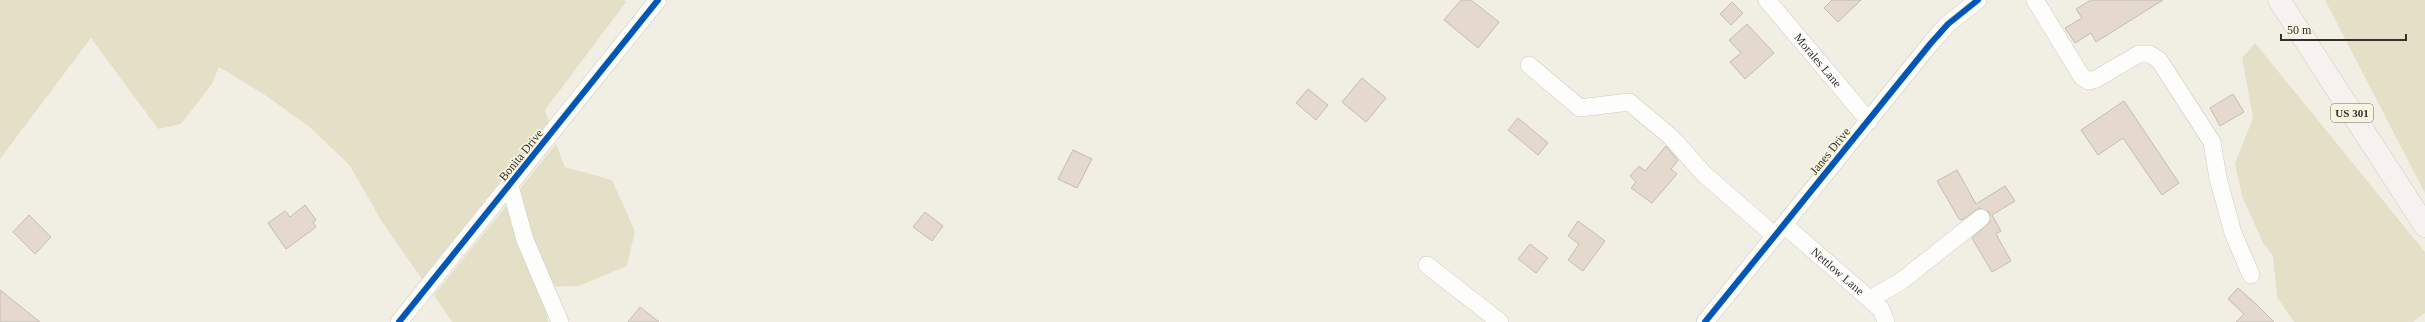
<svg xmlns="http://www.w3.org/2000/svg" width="2425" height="322" font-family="'Times New Roman',serif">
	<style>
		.green { fill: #e4e0c7 }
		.building { fill: #e5d8cd; stroke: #c2bdb6 }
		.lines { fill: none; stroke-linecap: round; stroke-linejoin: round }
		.minor-casing { stroke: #cccbc2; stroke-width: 18 }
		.major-casing { stroke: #cdccc7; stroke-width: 23 }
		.minor { stroke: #fdfdfb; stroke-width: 17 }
		.major { stroke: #f7f2f0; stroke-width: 22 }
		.cycleway-casing { stroke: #f6f3df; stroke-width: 8 }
		.cycleway { stroke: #0057b8; stroke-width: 6 }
		.labels { text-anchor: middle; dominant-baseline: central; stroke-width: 3.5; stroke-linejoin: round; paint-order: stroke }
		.shield { fill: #f6f3df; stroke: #6d6a60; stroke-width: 1 }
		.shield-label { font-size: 11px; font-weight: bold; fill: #323029 }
		.street-label { font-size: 12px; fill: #323029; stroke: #f6f3df }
	</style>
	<rect width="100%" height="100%" fill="#f1efe4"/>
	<g class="green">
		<path d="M 0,0 L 624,0 L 626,2 L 545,110 L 549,122 L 422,279 L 382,222 L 350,166 L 311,128 L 265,95 L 219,67 L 212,84 L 181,124 L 158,129 L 91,38 L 0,159 Z"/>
		<path d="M 2325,0 L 2425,0 L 2425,193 Z"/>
		<path d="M 2255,43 L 2425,252 L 2425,313 L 2413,322 L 2294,322 L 2277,297 L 2273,256 L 2263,243 L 2242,196 L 2235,163 L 2253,118 L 2242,58 Z"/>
		<path d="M 556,144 L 565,167 L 612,180 L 635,231 L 627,266 L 579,286 L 542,287 L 548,322 L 452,322 L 434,295 Z"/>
	</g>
	<g class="building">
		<path d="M 1461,0 L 1471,0 L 1499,22 L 1478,48 L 1444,20 Z"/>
		<path d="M 1832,0 L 1861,0 L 1838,22 L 1824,8 Z"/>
		<path d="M 2091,0 L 2163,0 L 2096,42 L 2091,33 L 2075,43 L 2065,28 L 2082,18 L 2076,9 Z"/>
		<path d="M 1732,2 L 1743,13 L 1731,25 L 1720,14 Z"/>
		<path d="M 1747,24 L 1774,53 L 1745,79 L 1730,62 L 1741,53 L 1729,40 Z"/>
		<path d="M 1362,78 L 1386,98 L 1366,122 L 1342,102 Z"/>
		<path d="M 1308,89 L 1328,105 L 1316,120 L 1296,103 Z"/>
		<path d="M 2233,94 L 2244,112 L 2220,126 L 2210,108 Z"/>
		<path d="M 2124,101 L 2179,183 L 2162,195 L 2123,138 L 2098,155 L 2081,130 Z"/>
		<path d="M 1518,118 L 1548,143 L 1538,155 L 1508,130 Z"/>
		<path d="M 1666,146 L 1678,160 L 1671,169 L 1677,174 L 1652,203 L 1631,188 L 1636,182 L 1630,176 L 1639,166 L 1645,171 Z"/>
		<path d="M 1073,150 L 1092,159 L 1077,188 L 1058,179 Z"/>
		<path d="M 1957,170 L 1976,204 L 2005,186 L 2015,201 L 1992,215 L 2001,231 L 1996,234 L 2011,261 L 1992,272 L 1972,238 L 1990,222 L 1989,212 L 1979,208 L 1962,220 L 1959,219 L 1937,181 Z"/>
		<path d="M 305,205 L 316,220 L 313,222 L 316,227 L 286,249 L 268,223 L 285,211 L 290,217 Z"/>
		<path d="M 925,212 L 943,226 L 932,241 L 913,227 Z"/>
		<path d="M 29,215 L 51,237 L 35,254 L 13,232 Z"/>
		<path d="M 1578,221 L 1605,241 L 1583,271 L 1568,260 L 1579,244 L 1568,236 Z"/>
		<path d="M 1530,244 L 1548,258 L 1536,273 L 1518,259 Z"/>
		<path d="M 2238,288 L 2255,303 L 2274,322 L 2236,322 L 2244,314 L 2228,299 Z"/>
		<path d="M 0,290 L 40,322 L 0,322 Z"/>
		<path d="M 640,307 L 659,322 L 628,322 Z"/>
	</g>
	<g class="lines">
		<g class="minor-casing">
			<g id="minor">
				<path id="s1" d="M 1767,0 L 1869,121"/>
				<path d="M 2035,0 L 2082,77 L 2089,81 L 2096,79 L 2139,54 L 2149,54 L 2159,60 L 2212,142 L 2218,178 L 2233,233 L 2251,275"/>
				<path d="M 1529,65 L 1580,108 L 1629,102 L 1671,137 L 1704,174 L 1775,236"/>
				<path d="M 510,186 L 525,240 L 560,322"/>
				<path id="s2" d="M 1784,225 L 1881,309 L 1886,322"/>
				<path d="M 1427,265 L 1500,322"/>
				<path d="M 1870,299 L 1900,282 L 1981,218"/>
				<path d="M 399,322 L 658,0"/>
				<path d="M 1705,322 L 1931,43 L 1948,24 L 1978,0"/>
			</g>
		</g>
		<g class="major-casing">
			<path id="major" d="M 2279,0 L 2425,226"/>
		</g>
		<use href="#minor" class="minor"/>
		<use href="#major" class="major"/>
		<g class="cycleway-casing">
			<g id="cycleway">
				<path d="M 399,322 L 658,0"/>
				<path d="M 1705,322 L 1931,43 L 1948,24 L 1978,0"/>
			</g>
		</g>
		<use href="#cycleway" class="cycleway"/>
	</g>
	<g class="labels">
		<rect class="shield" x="2331" y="104" width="42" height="18" rx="3"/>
		<g class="shield-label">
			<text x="2352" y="113">US 301</text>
		</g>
		<g class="street-label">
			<text stroke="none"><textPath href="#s1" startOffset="79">Morales Lane</textPath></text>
			<text transform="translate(1830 151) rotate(-51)">Janes Drive</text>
			<text transform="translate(521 155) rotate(-51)">Bonita Drive</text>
			<text stroke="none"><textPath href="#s2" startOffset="71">Nettlow Lane</textPath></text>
		</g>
	</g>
	<path d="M2281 34v6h125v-6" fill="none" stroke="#323029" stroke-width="2"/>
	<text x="2287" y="34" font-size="12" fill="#323029" stroke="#f6f3df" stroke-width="3" paint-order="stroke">50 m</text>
</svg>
